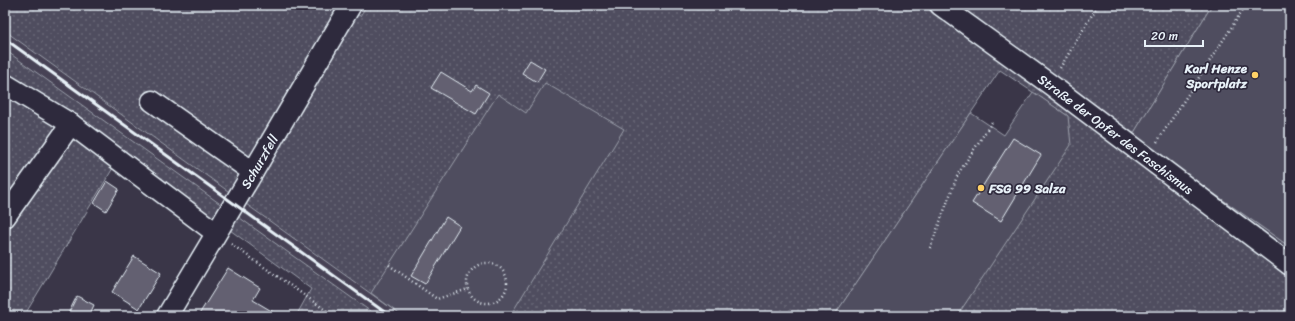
<svg xmlns="http://www.w3.org/2000/svg" width="1295" height="321" font-family="Sriracha,sans-serif">
	<style>
		.built { fill: #464354 }
		.grass { fill: url(#grass-dots); stroke: #9ca0ac }
		.pitch { fill: #504e5f; stroke: #9ca0ac }
		.building { fill: #636171; stroke: #e8f1f8 }
		.lines { fill: none; stroke-linecap: round; stroke-linejoin: round }
		.minor-casing { stroke: #e8f1f8; stroke-width: 23 }
		.path { stroke: #e8f1f8; stroke-width: 2.5; stroke-dasharray: 1 3; stroke-linecap: butt }
		.minor { stroke: #2f2a3d; stroke-width: 20 }
		.rail { stroke: #e8f1f8; stroke-width: 3 }
		.poi-dot { fill: #ffd166; stroke: #2f2a3d; stroke-width: 1.5 }
		.labels { text-anchor: middle; dominant-baseline: central; stroke-width: 3.5; stroke-linejoin: round; paint-order: stroke }
		.poi-label { font-size: 13px; font-weight: bold; fill: #e8f1f8; stroke: #2f2a3d; text-anchor: end }
		.street-label { font-size: 13px; fill: #e8f1f8; stroke: #2f2a3d }
	</style>
	<defs>
		<pattern id="grass-dots" width="8" height="8" patternUnits="userSpaceOnUse"><rect width="8" height="8" fill="#504e5f"/><path d="M2 2h.1M6 6h.1" fill="none" stroke="#696877" stroke-width="1.8" stroke-linecap="round"/></pattern>
	</defs>
	<rect width="100%" height="100%" fill="#3a3648"/>
	<filter id="ink" filterUnits="userSpaceOnUse"><feTurbulence type="fractalNoise" baseFrequency=".025" numOctaves="2"/><feDisplacementMap in="SourceGraphic" scale="8" xChannelSelector="R" yChannelSelector="G"/><feConvolveMatrix kernelMatrix="1 2 1 2 8 2 1 2 1" color-interpolation-filters="sRGB"/></filter>
	<g filter="url(#ink)">
		<path class="built" d="M 5,31 L 31,50 L 402,316 L 377,316 L 5,50 Z"/>
		<g class="grass">
			<path d="M 5,5 L 341,5 L 360,16 L 367,5 L 1212,5 L 1132,136 L 1290,247 L 1290,316 L 957,316 L 975,288 L 1068,116 L 1000,70 L 834,316 L 402,316 L 5,31 Z"/>
			<path d="M 5,50 L 377,316 L 296,316 L 311,289 L 124,153 L 113,168 L 24,316 L 5,316 Z"/>
		</g>
		<g class="pitch">
			<path d="M 1212,5 L 1290,5 L 1290,247 L 1132,136 Z"/>
			<path d="M 545,83 L 624,129 L 510,316 L 402,316 L 371,293 L 498,94 L 526,113 Z"/>
			<path d="M 1033,92 L 1068,116 L 1071,145 L 957,316 L 834,316 L 971,113 L 1004,135 Z"/>
		</g>
		<g class="building">
			<path d="M 530,60 L 545,69 L 537,82 L 522,73 Z"/>
			<path d="M 441,72 L 472,91 L 476,85 L 489,93 L 476,114 L 431,88 Z"/>
			<path d="M 1013,138 L 1041,155 L 1001,221 L 972,203 Z"/>
			<path d="M 107,181 L 119,189 L 106,211 L 94,203 Z"/>
			<path d="M 446,217 L 460,226 L 425,284 L 411,276 Z"/>
			<path d="M 134,256 L 161,273 L 139,309 L 112,292 Z"/>
			<path d="M 228,268 L 260,288 L 253,300 L 280,316 L 198,316 Z"/>
			<path d="M 77,296 L 94,305 L 89,316 L 67,316 Z"/>
		</g>
		<g class="lines">
			<g class="minor-casing">
				<g id="minor">
					<path id="s1" d="M 940,5 L 1051,85 L 1290,265"/>
					<path d="M 5,84 L 71,124"/>
					<path d="M 152,101 L 253,172"/>
					<path d="M 5,217 L 71,124 L 216,233"/>
					<path id="s2" d="M 167,316 L 253,172 L 351,5"/>
				</g>
			</g>
			<g class="path">
				<path d="M 1060,68 L 1098,5"/>
				<path d="M 1157,142 L 1246,5"/>
				<path d="M 231,244 L 334,316"/>
				<path d="M 930,248 L 958,174 L 992,122"/>
				<circle cx="487" cy="283" r="20"/>
				<path d="M 389,265 L 437,299 L 468,289"/>
			</g>
			<use href="#minor" class="minor"/>
			<path class="rail" d="M 5,39 L 390,316"/>
		</g>
	</g>
	<g class="poi-dot">
		<circle cx="1255" cy="75" r="4"/>
		<circle cx="981" cy="188" r="4"/>
	</g>
	<g class="labels">
		<g class="poi-label">
			<text x="1247" y="68">Karl Henze<tspan x="1247" dy="15">Sportplatz</tspan></text>
			<text x="989" y="188" text-anchor="start">FSG 99 Salza</text>
		</g>
		<g class="street-label">
			<text stroke="none"><textPath href="#s1" startOffset="218">Straße der Opfer des Faschismus</textPath></text>
			<text stroke="none"><textPath href="#s2" startOffset="180">Schurzfell</textPath></text>
		</g>
	</g>
	<rect width="1295" height="321" fill="none" stroke="#2f2a3d" stroke-width="20"/>
	<rect x="10" y="10" width="1275" height="301" fill="none" stroke="#e8f1f8" stroke-width="1.5" filter="url(#ink)"/>
	<path d="M1145 40v6h58v-6" fill="none" stroke="#e8f1f8" stroke-width="2"/>
	<text x="1151" y="40" font-size="12" fill="#e8f1f8" stroke="#2f2a3d" stroke-width="3" paint-order="stroke">20 m</text>
</svg>
